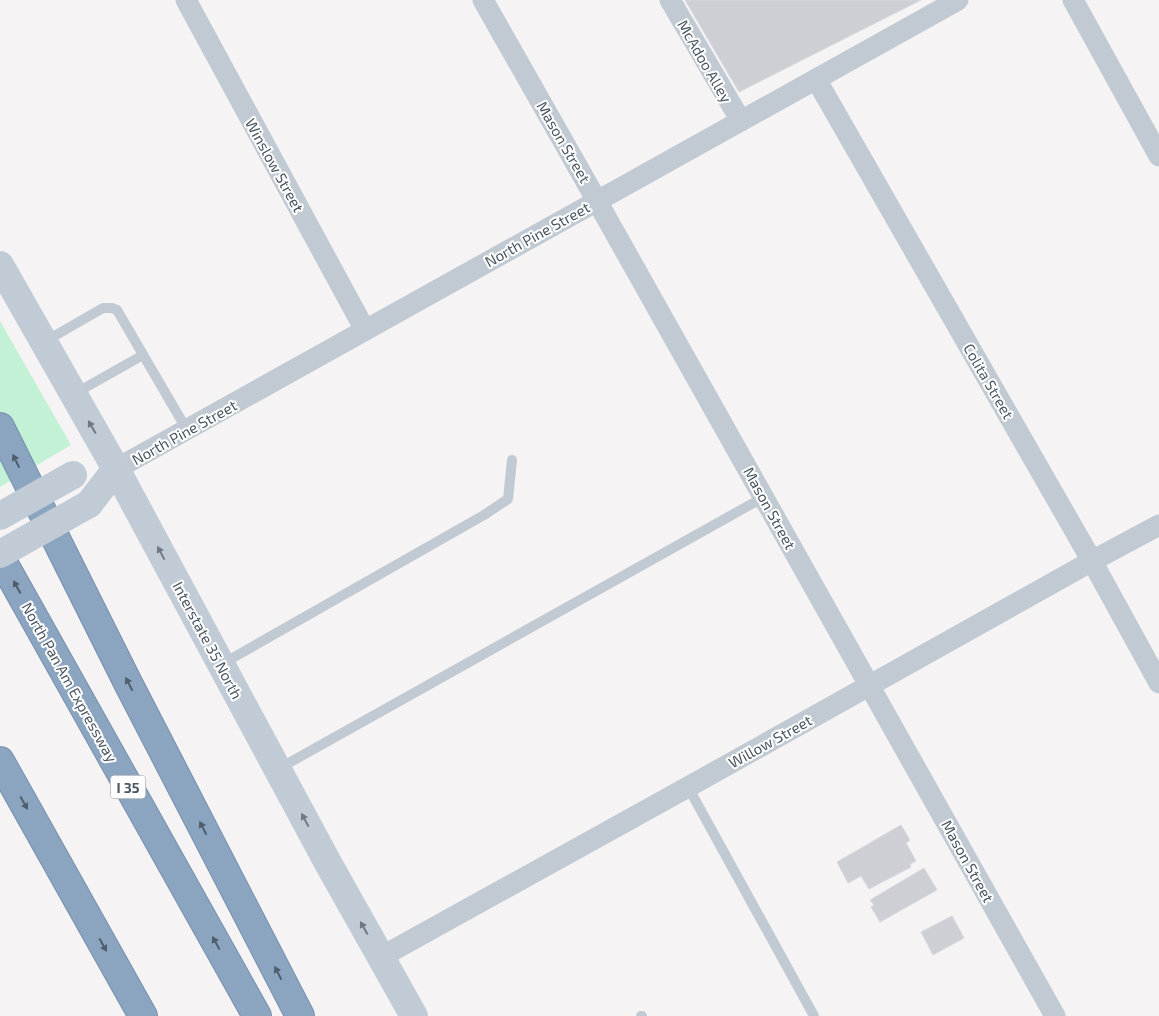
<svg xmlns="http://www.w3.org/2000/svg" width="1159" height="1016" font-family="'Exo 2',sans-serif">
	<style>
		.green { fill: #c3f1d5 }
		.building { fill: #cdcfd5; stroke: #d7d9de }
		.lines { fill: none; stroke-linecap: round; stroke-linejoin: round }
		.highway-casing { stroke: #7690ad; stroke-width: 30 }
		.lane { stroke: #c1cad2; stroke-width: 10 }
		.street { stroke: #c1cad2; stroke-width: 21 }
		.secondary { stroke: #c1cbd6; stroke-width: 28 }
		.highway { stroke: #8ba5c1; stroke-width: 28 }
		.secondary-bridge { stroke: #c1cbd6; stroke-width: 28 }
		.oneway { fill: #6e7984 }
		.oneway2 { fill: #505e6b }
		.labels { text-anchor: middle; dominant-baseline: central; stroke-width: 4; stroke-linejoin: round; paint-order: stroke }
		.shield { fill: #fff; stroke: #808990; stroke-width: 1 }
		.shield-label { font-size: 14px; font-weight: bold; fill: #4a5661 }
		.street-label { font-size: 15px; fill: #4a5661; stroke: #fff }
	</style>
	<rect width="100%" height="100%" fill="#f5f3f3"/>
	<path class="green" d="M 0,321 L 71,445 L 0,487 Z"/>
	<g class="building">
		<path d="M 685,0 L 921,0 L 739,92 Z"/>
		<path d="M 901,825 L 910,840 L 906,843 L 916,861 L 910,864 L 911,867 L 869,889 L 861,876 L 848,883 L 837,862 Z"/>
		<path d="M 924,868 L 937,890 L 880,922 L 871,907 L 874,905 L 870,900 Z"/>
		<path d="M 952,916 L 964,938 L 933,955 L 921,932 Z"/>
	</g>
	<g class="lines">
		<g class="highway-casing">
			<g id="highway">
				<path d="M 0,427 L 128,683 L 300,1016"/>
				<path d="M 0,557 L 257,1016"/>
				<path d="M 0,761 L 143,1016"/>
			</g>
		</g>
		<g class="lane">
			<path d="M 44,342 L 103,308 L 112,308 L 117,310 L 187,430"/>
			<path d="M 74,394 L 143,355"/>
			<path d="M 222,664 L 484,515 L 508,499 L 512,460"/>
			<path d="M 278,769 L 764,497"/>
			<path d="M 688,787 L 814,1016"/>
			<path d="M 641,1016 L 642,1016"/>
		</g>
		<g class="street">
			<path d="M 186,0 L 365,330"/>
			<path d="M 483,0 L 597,201 L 1055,1016"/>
			<path d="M 670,0 L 741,121"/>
			<path d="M 1073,0 L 1159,156"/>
			<path d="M 816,79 L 1092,561 L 1159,683"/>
			<path d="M 116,469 L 958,0"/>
			<path d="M 381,957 L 688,787 L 1092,561 L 1159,525"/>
		</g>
		<g class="secondary">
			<path d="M 0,265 L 116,469 L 328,863 L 414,1016"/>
			<path d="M 89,504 L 116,469"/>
		</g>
		<use href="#highway" class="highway"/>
		<g class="secondary-bridge">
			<path d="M 0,516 L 73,475"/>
			<path d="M 0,554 L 89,504"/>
		</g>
	</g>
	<defs><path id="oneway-solid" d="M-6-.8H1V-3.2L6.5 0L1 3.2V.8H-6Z" transform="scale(1.25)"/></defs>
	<g class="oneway">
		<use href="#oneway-solid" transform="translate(92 427) rotate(-120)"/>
		<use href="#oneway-solid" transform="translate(161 553) rotate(-118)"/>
		<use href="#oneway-solid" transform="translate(305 820) rotate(-118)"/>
		<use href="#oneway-solid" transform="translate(364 928) rotate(-119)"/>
	</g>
	<g class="oneway2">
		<use href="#oneway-solid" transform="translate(16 461) rotate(-116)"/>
		<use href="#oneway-solid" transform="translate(17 587) rotate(-119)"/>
		<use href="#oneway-solid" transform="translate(129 684) rotate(-117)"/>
		<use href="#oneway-solid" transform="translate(24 803) rotate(61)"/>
		<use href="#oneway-solid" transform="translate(203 828) rotate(-117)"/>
		<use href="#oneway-solid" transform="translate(216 943) rotate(-119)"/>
		<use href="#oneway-solid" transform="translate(103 945) rotate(61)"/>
		<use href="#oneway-solid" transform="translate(278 973) rotate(-117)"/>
	</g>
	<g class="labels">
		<rect class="shield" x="110.5" y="775.5" width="35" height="23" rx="4"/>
		<g class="shield-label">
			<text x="128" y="787">I 35</text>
		</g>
		<g class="street-label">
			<text transform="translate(705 61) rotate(60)">McAdoo Alley</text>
			<text transform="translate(564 142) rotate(60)">Mason Street</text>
			<text transform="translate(275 165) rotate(61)">Winslow Street</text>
			<text transform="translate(537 234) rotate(-29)">North Pine Street</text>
			<text transform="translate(989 381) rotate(60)">Colita Street</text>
			<text transform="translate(184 432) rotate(-29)">North Pine Street</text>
			<text transform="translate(770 508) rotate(61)">Mason Street</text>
			<text transform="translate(208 640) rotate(62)">Interstate 35 North</text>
			<text transform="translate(70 682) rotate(61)">North Pan Am Expressway</text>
			<text transform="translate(770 741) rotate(-29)">Willow Street</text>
			<text transform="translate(968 861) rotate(61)">Mason Street</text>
		</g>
	</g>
</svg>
